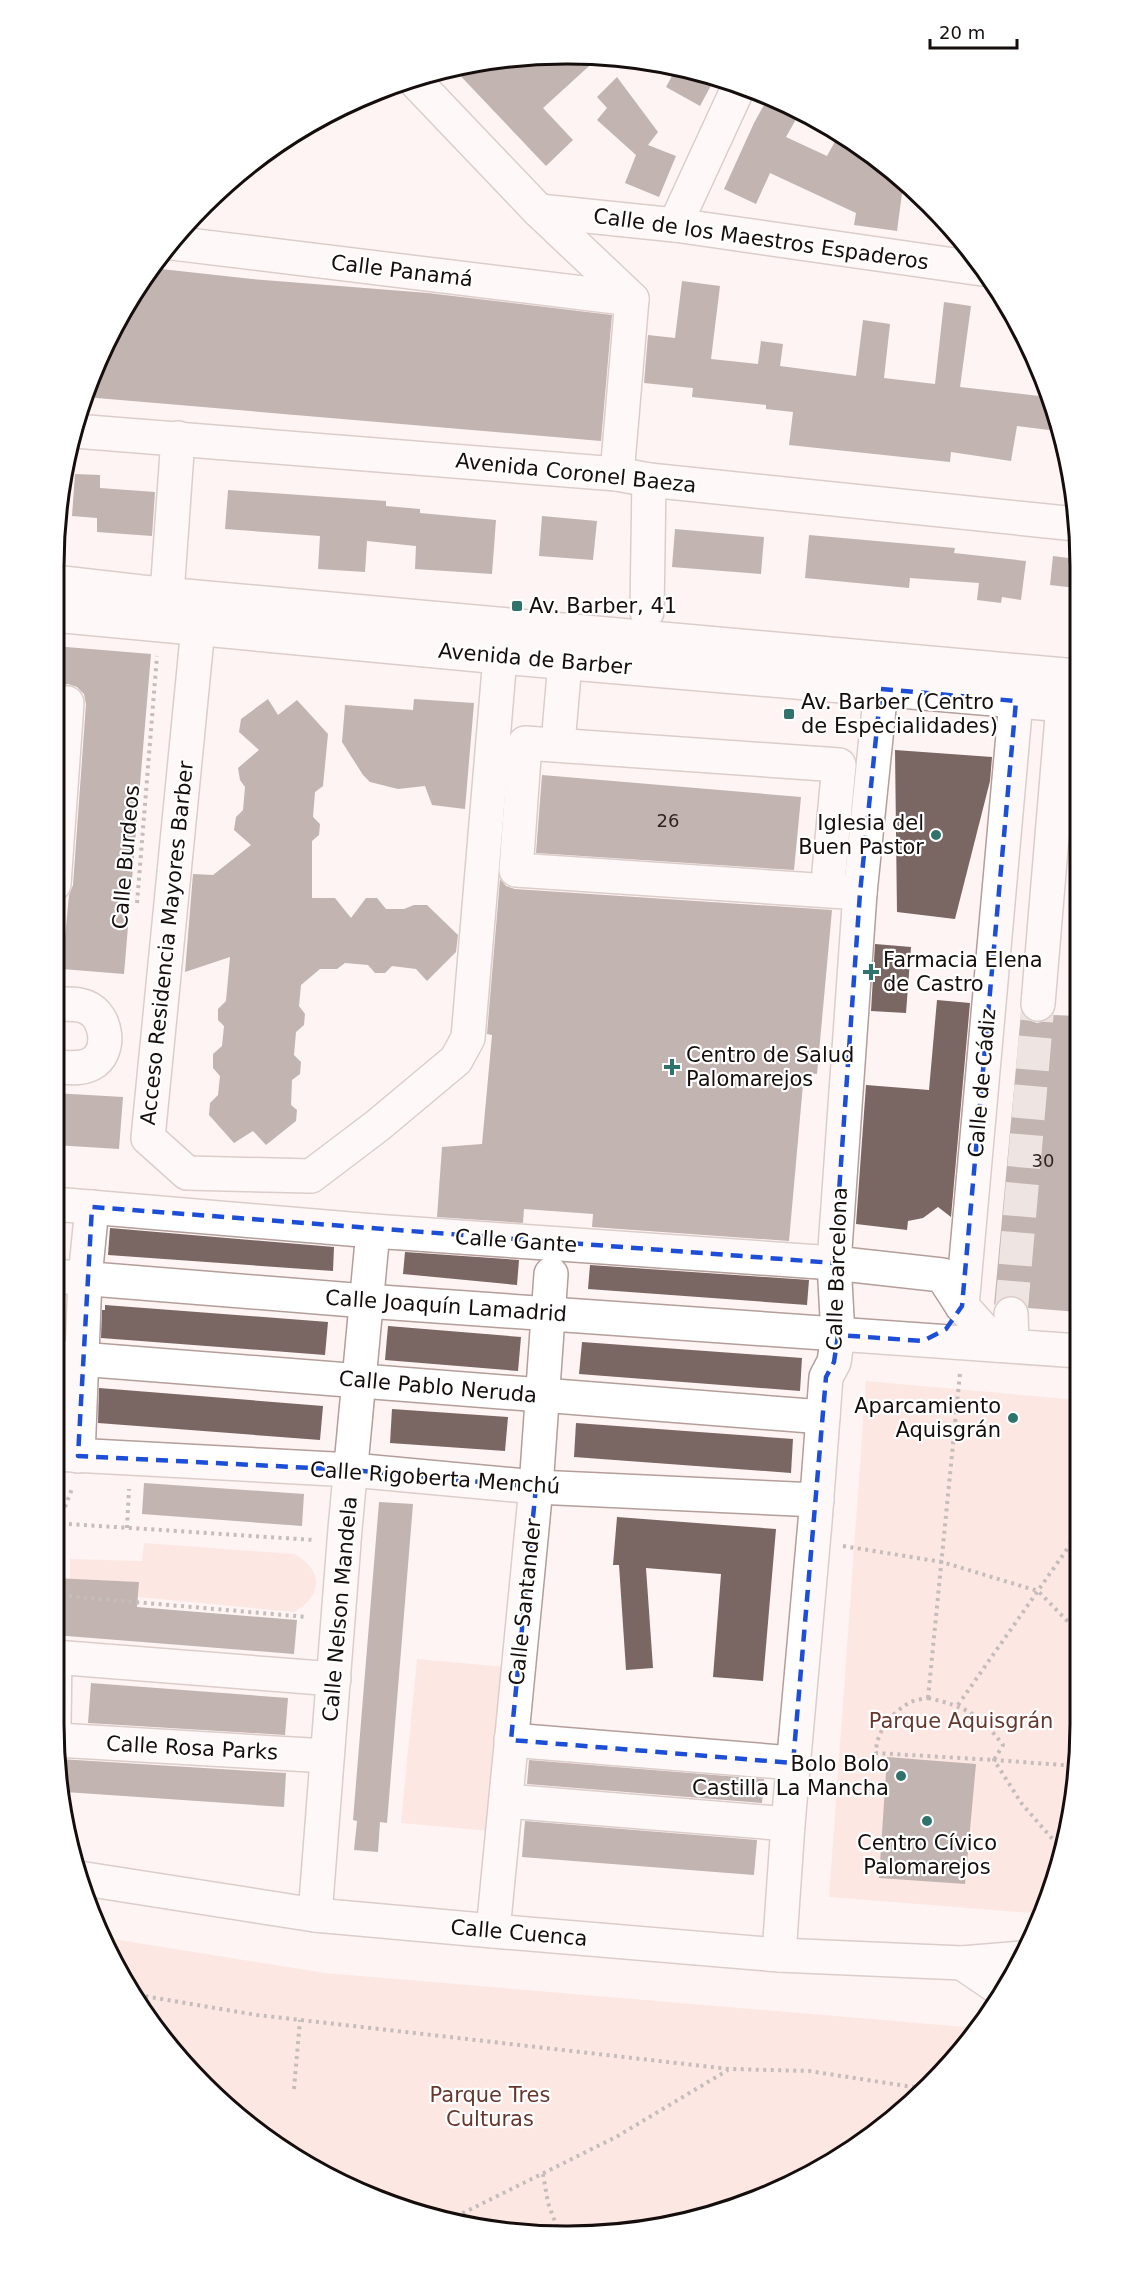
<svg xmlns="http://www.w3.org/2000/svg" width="1134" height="2291" font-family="'DejaVu Sans',sans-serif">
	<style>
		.green { fill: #fbd8d1 }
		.building { fill: #7a6662 }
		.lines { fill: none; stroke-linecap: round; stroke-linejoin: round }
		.minor-tunnel { stroke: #dbd2d0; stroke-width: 33; stroke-dasharray: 33 16; stroke-linecap: butt }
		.minor-casing { stroke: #b39e9a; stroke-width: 36 }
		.major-casing { stroke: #b39e9a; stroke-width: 36 }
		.path { stroke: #827a79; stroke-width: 4; stroke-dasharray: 3 4.5; stroke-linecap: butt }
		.minor { stroke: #fff; stroke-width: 33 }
		.major { stroke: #fff; stroke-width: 33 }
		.marked { fill: none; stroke: #1d4ed8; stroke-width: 4.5; stroke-dasharray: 12 8; stroke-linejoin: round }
		.poi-dot { fill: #2e746c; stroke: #fff; stroke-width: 2 }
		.labels { text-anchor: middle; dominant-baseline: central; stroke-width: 4.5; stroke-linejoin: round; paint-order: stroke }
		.number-label { font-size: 18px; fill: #2e2422 }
		.street-label { font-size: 21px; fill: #150e0d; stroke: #fff }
		.poi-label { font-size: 21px; fill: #150e0d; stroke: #fff; text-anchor: start }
		.park-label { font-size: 21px; fill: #67372e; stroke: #fff }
		.rim { fill: none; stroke: #150e0d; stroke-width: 3 }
	</style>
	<rect width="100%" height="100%" fill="#fef4f3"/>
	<g class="green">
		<path d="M 866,1381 L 1079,1400 L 1080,1724 L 1070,1824 L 1043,1914 L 829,1897 Z"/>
		<path d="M 144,1543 L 294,1554 C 324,1570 323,1596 294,1612 L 138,1597 L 139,1582 L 70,1579 L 70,1559 L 142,1561 Z"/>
		<path d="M 417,1659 L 506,1667 L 490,1831 L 401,1823 Z"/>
		<path d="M 107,1938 L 325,1973 L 978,2028 L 930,2086 L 794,2184 L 634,2233 L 467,2227 L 310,2168 L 229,2109 L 160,2037 Z"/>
	</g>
	<g class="building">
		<path d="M 567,54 L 599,57 L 543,108 L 573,140 L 546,166 L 453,68 L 467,64 Z"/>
		<path d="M 677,67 L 715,78 L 700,106 L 666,87 Z"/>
		<path d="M 617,77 L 658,132 L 648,145 L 676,156 L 659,197 L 625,183 L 636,155 L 597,120 L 607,108 L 597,97 Z"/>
		<path d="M 769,96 L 799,114 L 786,137 L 827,156 L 838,136 L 880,160 L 900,181 L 903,186 L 897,231 L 854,225 L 856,213 L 770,173 L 756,204 L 724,189 L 754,123 Z"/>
		<path d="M 152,268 L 252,279 L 428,293 L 612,315 L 601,441 L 85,397 L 93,370 L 141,282 Z"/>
		<path d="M 682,281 L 720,286 L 711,359 L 758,364 L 761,341 L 783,344 L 780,366 L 856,376 L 863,320 L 890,324 L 884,378 L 935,384 L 944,302 L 971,306 L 960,387 L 1048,397 L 1057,431 L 1017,426 L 1011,461 L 951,452 L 950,462 L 789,445 L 793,412 L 766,409 L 766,405 L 692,397 L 693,388 L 644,383 L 648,335 L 675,338 Z"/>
		<path d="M 75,474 L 100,475 L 100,488 L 155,492 L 152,536 L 97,532 L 97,518 L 72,516 Z"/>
		<path d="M 228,490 L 386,501 L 386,506 L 420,509 L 420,513 L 496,520 L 492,574 L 415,569 L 416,546 L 367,541 L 365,572 L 318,569 L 320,536 L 225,529 Z"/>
		<path d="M 542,516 L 597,521 L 593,560 L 539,556 Z"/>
		<path d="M 675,529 L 764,537 L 761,574 L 672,567 Z"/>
		<path d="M 809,535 L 955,548 L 954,553 L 1026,561 L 1021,600 L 1002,597 L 1001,603 L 977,600 L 979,583 L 910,578 L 909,588 L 805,578 Z"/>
		<path d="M 1053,556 L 1076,559 L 1076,588 L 1050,585 Z"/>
		<path d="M 54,646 L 151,654 L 124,974 L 62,969 L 69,895 L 73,885 L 86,704 L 84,694 L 77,687 L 68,684 L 59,686 L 54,690 Z"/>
		<path d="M 268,699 L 278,715 L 297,700 L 328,734 L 323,786 L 315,792 L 313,817 L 320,824 L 319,835 L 312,841 L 312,898 L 335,898 L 351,918 L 366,898 L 377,898 L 386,909 L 404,909 L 414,905 L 427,905 L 458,935 L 456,952 L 427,981 L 416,969 L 392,966 L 385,973 L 375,973 L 368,965 L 345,963 L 337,969 L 320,969 L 301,985 L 299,1006 L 305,1014 L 304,1025 L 296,1032 L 294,1055 L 301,1062 L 300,1074 L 292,1080 L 291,1105 L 297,1110 L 296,1121 L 266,1145 L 253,1131 L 234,1143 L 209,1115 L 210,1103 L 218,1095 L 220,1076 L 213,1068 L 213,1054 L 222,1046 L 224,1026 L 218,1020 L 218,1009 L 226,1001 L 230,957 L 185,972 L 193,874 L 213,875 L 251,845 L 234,830 L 236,817 L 243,810 L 245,787 L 240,780 L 238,768 L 259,750 L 239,732 L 241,719 Z"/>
		<path d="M 414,699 L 474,703 L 465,809 L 432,805 L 425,786 L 398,789 L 370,782 L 363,775 L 342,742 L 345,705 L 413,710 Z"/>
		<path d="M 895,750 L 992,757 L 990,781 L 955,919 L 897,912 Z"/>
		<path d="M 542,775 L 801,797 L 794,870 L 536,853 Z"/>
		<path d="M 500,879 L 506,886 L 515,889 L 832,910 L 817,1074 L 804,1073 L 789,1241 L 592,1227 L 593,1214 L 524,1209 L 523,1223 L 437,1217 L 442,1147 L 482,1144 L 492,1035 L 487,1034 Z"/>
		<path d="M 875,944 L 911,947 L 906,1013 L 871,1011 Z"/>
		<path d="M 937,1000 L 970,1003 L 951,1217 L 938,1207 L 923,1218 L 908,1221 L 907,1230 L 856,1224 L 866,1085 L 929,1090 Z"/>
		<path d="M 1021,1013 L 1028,1020 L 1037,1023 L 1046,1021 L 1053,1015 L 1077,1016 L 1078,1312 L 1028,1308 L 1020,1298 L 1011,1295 L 1002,1298 L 994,1305 Z"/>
		<path d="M 54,1093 L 123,1097 L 119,1149 L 54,1145 Z"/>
		<path d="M 110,1228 L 334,1247 L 333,1271 L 108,1255 Z"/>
		<path d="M 405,1252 L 519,1260 L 517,1285 L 403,1274 Z"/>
		<path d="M 590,1265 L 809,1280 L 807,1305 L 588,1289 Z"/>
		<path d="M 105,1305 L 328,1322 L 325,1355 L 101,1338 L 102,1310 L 105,1310 Z"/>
		<path d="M 54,1306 L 65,1307 L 64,1336 L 54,1335 Z"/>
		<path d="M 388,1326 L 521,1337 L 518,1371 L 385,1360 Z"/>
		<path d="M 582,1342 L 802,1358 L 800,1391 L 579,1374 Z"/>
		<path d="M 99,1388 L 323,1406 L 320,1440 L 98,1423 Z"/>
		<path d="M 392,1409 L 508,1417 L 505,1451 L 390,1443 Z"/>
		<path d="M 576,1423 L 793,1439 L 791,1473 L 574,1457 Z"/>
		<path d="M 144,1483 L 304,1494 L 302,1526 L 142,1514 Z"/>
		<path d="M 379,1502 L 413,1504 L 387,1823 L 380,1822 L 378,1852 L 354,1850 L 357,1821 L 353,1820 Z"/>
		<path d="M 617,1517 L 776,1529 L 763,1681 L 713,1677 L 721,1574 L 646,1568 L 653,1668 L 626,1670 L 619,1565 L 613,1565 Z"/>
		<path d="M 54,1578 L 139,1582 L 137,1607 L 297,1620 L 294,1654 L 54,1635 Z"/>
		<path d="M 91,1683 L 288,1698 L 285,1735 L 88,1723 Z"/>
		<path d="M 887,1757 L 976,1764 L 965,1884 L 879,1878 Z"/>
		<path d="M 60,1759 L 286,1773 L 284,1807 L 65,1792 Z"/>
		<path d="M 529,1760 L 764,1779 L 762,1803 L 527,1784 Z"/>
		<path d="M 525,1821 L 757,1840 L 754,1875 L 522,1857 Z"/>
	</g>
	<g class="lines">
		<path class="minor-tunnel" d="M 1011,1314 L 1038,1004"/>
		<g class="minor-casing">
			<g id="minor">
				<path d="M 414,80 L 539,211 L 632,299 L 617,474"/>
				<path d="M 539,211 L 675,225 L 982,269"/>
				<path d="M 675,225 L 739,86"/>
				<path d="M 172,243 L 632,299"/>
				<path d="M 75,431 L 617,474 L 649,480 L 1076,524"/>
				<path d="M 167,594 L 178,438"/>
				<path d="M 647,612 L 649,480"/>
				<path d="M 198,628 L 148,1138 L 187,1173 L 311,1176 L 377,1126 L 456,1060 L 468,1038 L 500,657"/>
				<path d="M 558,744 L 565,662"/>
				<path d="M 829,871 L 839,765 L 525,743 L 516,870 L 860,893"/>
				<path d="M 54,884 L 67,703"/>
				<path d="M 1038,1004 L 1063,705"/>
				<path d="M 54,1067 C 66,1067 80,1070 91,1064 C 112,1053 108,1016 86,1007 C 77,1003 64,1004 54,1004"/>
				<path d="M 54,1204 L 373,1231 L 834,1263 L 942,1275 L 962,1306 L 997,1345"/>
				<path d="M 54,1276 L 366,1301 L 1079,1351"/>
				<path d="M 962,1306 L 1016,701 L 1008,676"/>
				<path d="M 1011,1314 L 1012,1346"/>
				<path d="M 54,1357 L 823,1417"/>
				<path d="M 54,1454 L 352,1470 L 536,1487 L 817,1500"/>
				<path d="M 78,1456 L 85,1278 L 92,1207"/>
				<path d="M 54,1657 L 334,1679"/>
				<path d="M 54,1725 L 55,1657"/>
				<path d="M 57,1740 L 327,1756"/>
				<path d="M 511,1740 L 793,1763"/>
				<path d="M 506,1801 L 788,1824"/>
				<path d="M 79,1878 L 315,1915 L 493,1931 L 779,1955 L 962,1963 L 1021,1958"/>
				<path d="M 315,1915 L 345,1529 L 373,1231"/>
				<path d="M 493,1931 L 536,1487 L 551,1274"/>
				<path d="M 779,1955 L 788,1824 L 815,1522 L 826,1377 L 834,1362 L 838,1335 L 834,1263 L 860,893 L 881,689"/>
				<path d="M 962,1963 L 1003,1991"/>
			</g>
		</g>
		<g class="major-casing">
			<g id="major">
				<path d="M 54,582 L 141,592 L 1076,676"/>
				<path d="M 54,615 L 500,657 L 1076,706"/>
			</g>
		</g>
		<g class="path">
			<path d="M 137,903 L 157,656"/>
			<path d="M 55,1484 L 54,1498 L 59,1521"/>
			<path d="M 54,1523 L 314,1540"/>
			<path d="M 127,1528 L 129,1489"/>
			<path d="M 843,1546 L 942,1562 L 1038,1591 L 1080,1634"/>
			<path d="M 54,1595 L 307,1617"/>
			<path d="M 57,1626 L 59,1523 L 73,1486"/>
			<path d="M 928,1698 L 960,1373"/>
			<path d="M 928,1698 C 966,1707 979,1713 1003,1745 L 994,1760 L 876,1753 C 876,1732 891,1713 909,1703 C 914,1700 922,1699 928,1698 Z"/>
			<path d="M 958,1705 L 1079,1532"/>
			<path d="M 1062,1850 L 1022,1804 L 994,1760 L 1076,1766"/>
			<path d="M 138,1995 L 257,2015 L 729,2069 L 809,2071 L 926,2089"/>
			<path d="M 294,2089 L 300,2020"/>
			<path d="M 851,2143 L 907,2099 L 917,2096"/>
			<path d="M 543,2174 L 548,2203 L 558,2230"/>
			<path d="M 449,2220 L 616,2137 L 728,2070"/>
		</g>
		<use href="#minor" class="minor"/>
		<use href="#major" class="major"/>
	</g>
	<path d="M0 0H1134V2291H0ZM 881,689 L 1016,701 L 962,1306 L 946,1329 L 923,1341 L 838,1335 L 834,1362 L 826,1377 L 793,1763 L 511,1740 L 536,1487 L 352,1470 L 78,1456 L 92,1207 L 834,1263 L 860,893 Z" fill="#fef4f3" fill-opacity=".55" fill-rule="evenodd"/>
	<path class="marked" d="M 881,689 L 1016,701 L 962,1306 L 946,1329 L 923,1341 L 838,1335 L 834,1362 L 826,1377 L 793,1763 L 511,1740 L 536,1487 L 352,1470 L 78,1456 L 92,1207 L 834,1263 L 860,893 Z"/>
	<g class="poi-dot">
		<rect x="511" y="600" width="12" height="12" rx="3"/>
		<rect x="783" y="708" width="12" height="12" rx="3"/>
		<circle cx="936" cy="835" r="6"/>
		<path d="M868 963h6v6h6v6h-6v6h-6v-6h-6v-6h6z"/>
		<path d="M669 1058h6v6h6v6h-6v6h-6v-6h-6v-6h6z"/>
		<circle cx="1013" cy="1418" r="6"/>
		<circle cx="901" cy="1776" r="6"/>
		<circle cx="927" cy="1821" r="6"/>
	</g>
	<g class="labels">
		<g class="number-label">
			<text x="668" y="820">26</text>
			<text x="1043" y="1160">30</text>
		</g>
		<g class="street-label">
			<text transform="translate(761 239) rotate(8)">Calle de los Maestros Espaderos</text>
			<text transform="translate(402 271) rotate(7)">Calle Panamá</text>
			<text transform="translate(576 473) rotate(6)">Avenida Coronel Baeza</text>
			<text transform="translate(535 659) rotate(5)">Avenida de Barber</text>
			<text transform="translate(126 857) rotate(-85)">Calle Burdeos</text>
			<text transform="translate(167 943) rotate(-84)">Acceso Residencia Mayores Barber</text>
			<text transform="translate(982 1083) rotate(-85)">Calle de Cádiz</text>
			<text transform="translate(516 1241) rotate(4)">Calle Gante</text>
			<text transform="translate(837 1269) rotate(-88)">Calle Barcelona</text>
			<text transform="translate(446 1306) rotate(4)">Calle Joaquín Lamadrid</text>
			<text transform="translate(438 1387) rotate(5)">Calle Pablo Neruda</text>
			<text transform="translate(435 1478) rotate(4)">Calle Rigoberta Menchú</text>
			<text transform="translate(525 1602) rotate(-84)">Calle Santander</text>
			<text transform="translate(340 1609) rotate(-85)">Calle Nelson Mandela</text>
			<text transform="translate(192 1748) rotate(3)">Calle Rosa Parks</text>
			<text transform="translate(519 1933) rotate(5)">Calle Cuenca</text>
		</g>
		<g class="poi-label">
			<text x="529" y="606">Av. Barber, 41</text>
			<text x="801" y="702">Av. Barber (Centro<tspan x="801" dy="24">de Especialidades)</tspan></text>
			<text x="924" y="823" text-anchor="end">Iglesia del<tspan x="924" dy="24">Buen Pastor</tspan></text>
			<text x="883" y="960">Farmacia Elena<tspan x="883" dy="24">de Castro</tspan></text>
			<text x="686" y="1055">Centro de Salud<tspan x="686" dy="24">Palomarejos</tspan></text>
			<text x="1001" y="1406" text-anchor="end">Aparcamiento<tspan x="1001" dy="24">Aquisgrán</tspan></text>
			<text x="889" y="1764" text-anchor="end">Bolo Bolo<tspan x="889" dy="24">Castilla La Mancha</tspan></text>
			<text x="927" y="1843" text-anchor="middle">Centro Cívico<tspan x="927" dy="24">Palomarejos</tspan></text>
		</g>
		<g class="park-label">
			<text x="961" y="1721">Parque Aquisgrán</text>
			<text x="490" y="2095">Parque Tres<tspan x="490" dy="24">Culturas</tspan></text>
		</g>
	</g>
	<path d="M0 0H1134V2291H0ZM566 64H568A502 502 0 0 1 1070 566V1724A502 502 0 0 1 568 2226H566A502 502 0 0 1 64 1724V566A502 502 0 0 1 566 64Z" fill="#fff" fill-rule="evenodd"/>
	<path class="rim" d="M566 64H568A502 502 0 0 1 1070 566V1724A502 502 0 0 1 568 2226H566A502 502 0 0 1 64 1724V566A502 502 0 0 1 566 64Z"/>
	<path d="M930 39v9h87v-9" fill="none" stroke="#150e0d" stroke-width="3"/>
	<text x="939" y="39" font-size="18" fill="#150e0d" stroke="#ffffff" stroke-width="4.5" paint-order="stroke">20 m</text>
</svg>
